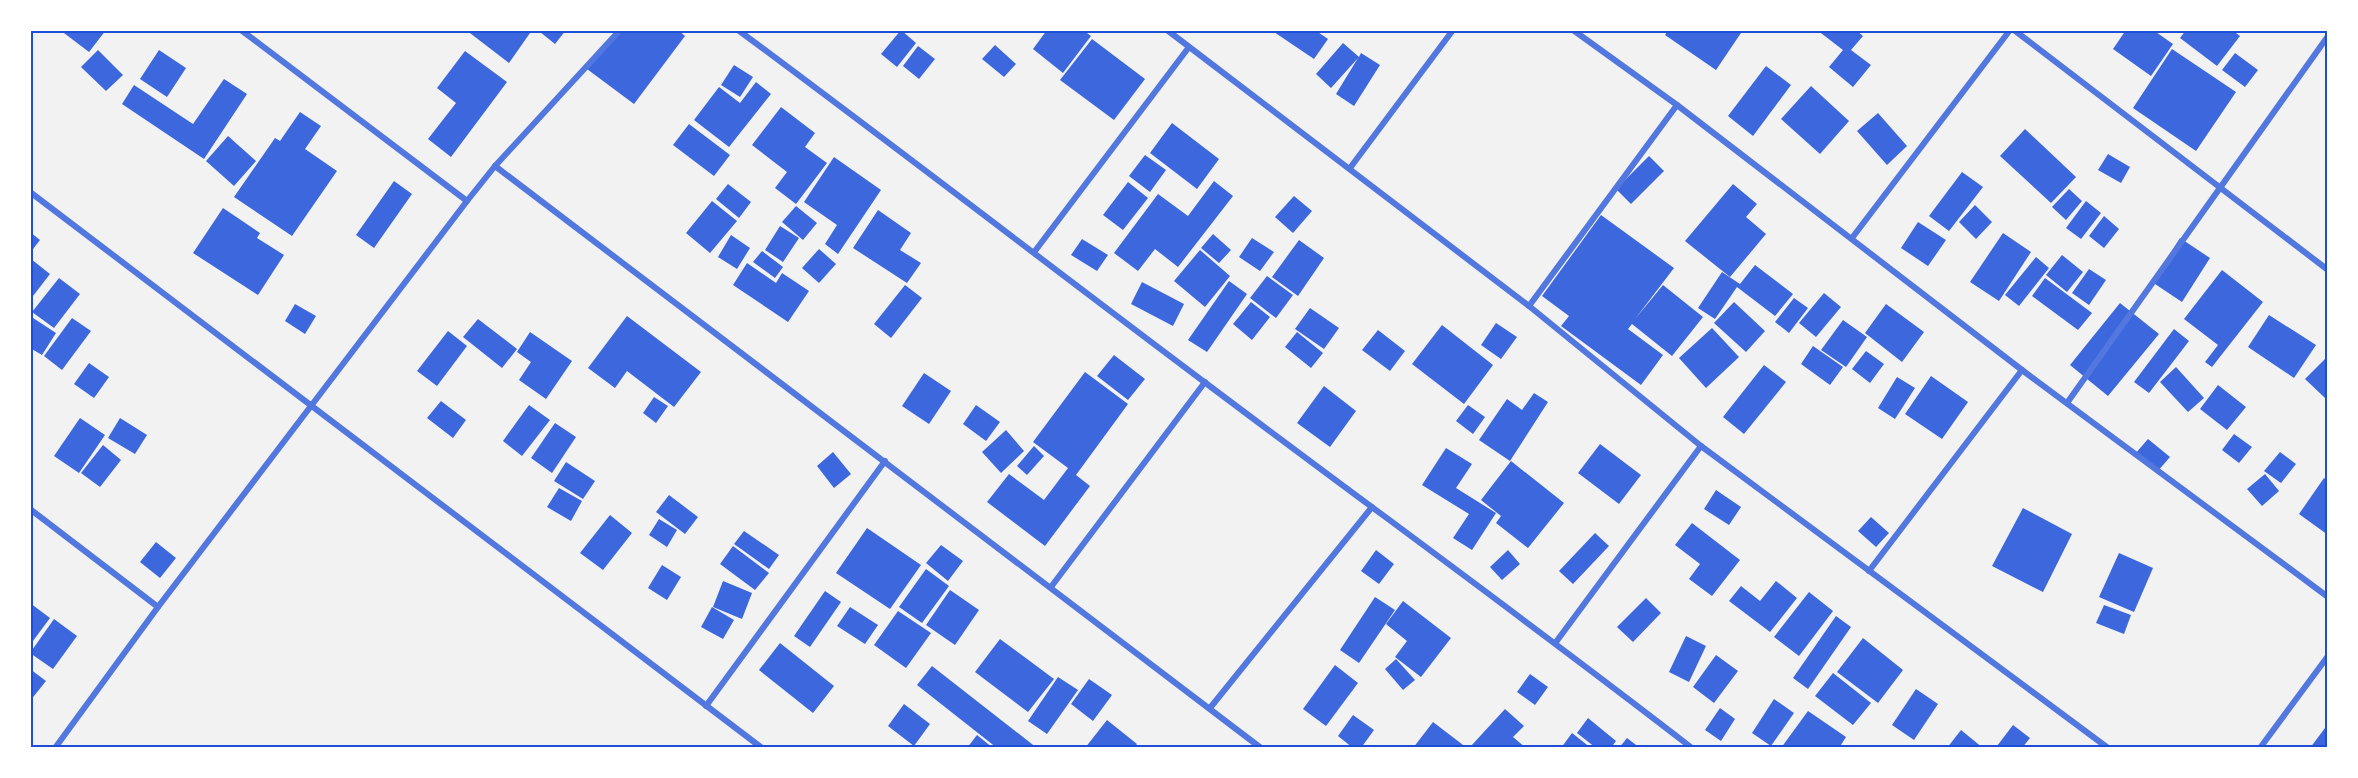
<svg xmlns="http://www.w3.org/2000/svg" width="2358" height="778" font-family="'Noto Sans',sans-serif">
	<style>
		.building { fill: #3d67dc }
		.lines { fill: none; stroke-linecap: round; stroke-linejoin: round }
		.minor { stroke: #5277de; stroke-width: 6 }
		.neatline { fill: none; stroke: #1d4ed8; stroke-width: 2 }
	</style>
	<rect width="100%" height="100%" fill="#f2f2f2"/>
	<g class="building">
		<path d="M 60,30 L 106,30 L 89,52 Z"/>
		<path d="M 466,30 L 526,30 L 530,33 L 509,63 Z"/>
		<path d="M 542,30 L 566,30 L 555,44 L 540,32 Z"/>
		<path d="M 616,30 L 678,30 L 685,36 L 634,104 L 587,69 Z"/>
		<path d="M 901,30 L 916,43 L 897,67 L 881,54 Z"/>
		<path d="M 1047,30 L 1083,30 L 1091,36 L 1063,73 L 1033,49 Z"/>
		<path d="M 1271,30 L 1315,30 L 1328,39 L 1314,59 Z"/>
		<path d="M 1668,30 L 1743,30 L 1716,70 L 1665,35 Z"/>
		<path d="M 1817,30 L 1856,30 L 1863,36 L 1851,50 L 1871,65 L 1853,87 L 1829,67 L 1843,50 Z"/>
		<path d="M 2126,30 L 2153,30 L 2173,44 L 2151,76 L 2113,49 Z"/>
		<path d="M 2186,30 L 2232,30 L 2240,36 L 2217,66 L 2180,38 Z"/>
		<path d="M 1092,39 L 1145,79 L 1114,120 L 1060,80 Z"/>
		<path d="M 1343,43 L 1359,57 L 1361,53 L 1380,65 L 1354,106 L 1336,94 L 1358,58 L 1331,88 L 1316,74 Z"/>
		<path d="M 995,45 L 1016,64 L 1004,77 L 982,59 Z"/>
		<path d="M 918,46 L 935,59 L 919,79 L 903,66 Z"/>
		<path d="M 2172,49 L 2236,92 L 2196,151 L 2133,108 Z"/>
		<path d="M 98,50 L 123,75 L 106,91 L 81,67 Z"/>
		<path d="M 159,50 L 186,68 L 167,97 L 140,79 Z"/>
		<path d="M 465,51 L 507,82 L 451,157 L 428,139 L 456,103 L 437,88 Z"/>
		<path d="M 2235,53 L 2258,70 L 2245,87 L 2222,70 Z"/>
		<path d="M 734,65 L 753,77 L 740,97 L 721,85 Z"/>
		<path d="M 1766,66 L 1791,85 L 1753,136 L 1728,116 Z"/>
		<path d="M 224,79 L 247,94 L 204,159 L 122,104 L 134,85 L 193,124 Z"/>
		<path d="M 756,82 L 771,94 L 729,147 L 694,120 L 719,87 L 740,103 Z"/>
		<path d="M 1811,86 L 1849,121 L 1820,154 L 1781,119 Z"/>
		<path d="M 781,107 L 815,133 L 805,147 L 827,163 L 796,204 L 775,188 L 787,172 L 752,145 Z"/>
		<path d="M 300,112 L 321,126 L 305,149 L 337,171 L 292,236 L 234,197 L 275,138 L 280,141 Z"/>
		<path d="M 1878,113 L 1907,146 L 1887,165 L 1857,131 Z"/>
		<path d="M 1172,123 L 1219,159 L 1197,189 L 1150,153 Z"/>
		<path d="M 689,124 L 730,155 L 714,176 L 673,145 Z"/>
		<path d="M 2025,129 L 2076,177 L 2051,203 L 2000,156 Z"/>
		<path d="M 228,136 L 256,161 L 234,186 L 206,161 Z"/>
		<path d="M 2108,154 L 2130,167 L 2121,183 L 2098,170 Z"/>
		<path d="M 1145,155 L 1166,170 L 1150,192 L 1129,176 Z"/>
		<path d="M 1649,156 L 1664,171 L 1631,204 L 1616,189 Z"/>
		<path d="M 834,157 L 881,190 L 838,254 L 825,244 L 837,225 L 804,202 Z"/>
		<path d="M 1962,172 L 1983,187 L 1949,231 L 1929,216 Z"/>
		<path d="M 394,181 L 412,194 L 374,248 L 356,235 Z"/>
		<path d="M 1214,181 L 1233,196 L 1178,267 L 1155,249 L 1138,271 L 1114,253 L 1158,194 L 1188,216 Z"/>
		<path d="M 1128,182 L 1148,198 L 1123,230 L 1103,215 Z"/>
		<path d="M 728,184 L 751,202 L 739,218 L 716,199 Z"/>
		<path d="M 1733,184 L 1757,204 L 1746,217 L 1766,234 L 1730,277 L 1685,241 Z"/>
		<path d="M 2069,189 L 2082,201 L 2066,220 L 2052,207 Z"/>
		<path d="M 1294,196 L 1312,211 L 1293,233 L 1275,217 Z"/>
		<path d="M 712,201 L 737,221 L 710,253 L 686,233 Z"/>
		<path d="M 2086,201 L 2101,213 L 2081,239 L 2066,228 Z"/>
		<path d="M 1975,205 L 1992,222 L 1976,239 L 1959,222 Z"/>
		<path d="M 796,206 L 817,223 L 803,240 L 782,222 Z"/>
		<path d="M 223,208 L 260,233 L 257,238 L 284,255 L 258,295 L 193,253 Z"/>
		<path d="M 878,210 L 911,233 L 900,250 L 921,263 L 907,283 L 853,248 Z"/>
		<path d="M 1601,215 L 1674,268 L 1635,319 L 1663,285 L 1703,317 L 1672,356 L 1632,324 L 1628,329 L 1663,355 L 1641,385 L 1561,326 L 1569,316 L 1542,296 Z"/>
		<path d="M 2104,216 L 2119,229 L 2104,248 L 2089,236 Z"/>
		<path d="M 1918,222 L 1946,240 L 1928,266 L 1901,248 Z"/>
		<path d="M 780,226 L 799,238 L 783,262 L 765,250 Z"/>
		<path d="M 30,232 L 40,240 L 30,253 Z"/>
		<path d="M 2003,233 L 2031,252 L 1999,301 L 1970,282 Z"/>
		<path d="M 1213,234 L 1231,250 L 1219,263 L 1201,248 Z"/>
		<path d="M 731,235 L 750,248 L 737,269 L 718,257 Z"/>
		<path d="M 1252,238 L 1274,252 L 1260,271 L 1239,257 Z"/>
		<path d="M 2180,238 L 2210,258 L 2182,302 L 2152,282 Z"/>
		<path d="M 1082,239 L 1108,255 L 1097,271 L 1071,255 Z"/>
		<path d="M 1299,240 L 1324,258 L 1298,296 L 1272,277 Z"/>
		<path d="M 819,249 L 836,264 L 819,283 L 802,268 Z"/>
		<path d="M 1200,250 L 1230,276 L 1205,307 L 1174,281 Z"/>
		<path d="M 762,251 L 783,267 L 775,278 L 753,262 Z"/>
		<path d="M 2062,255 L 2083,272 L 2067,292 L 2046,275 Z"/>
		<path d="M 2036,257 L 2049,268 L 2019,306 L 2005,295 Z"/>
		<path d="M 31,259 L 50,274 L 33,296 L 30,294 Z"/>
		<path d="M 747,263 L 776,283 L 782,273 L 809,291 L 788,322 L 733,285 Z"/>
		<path d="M 1755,265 L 1793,294 L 1775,316 L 1737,287 L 1715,319 L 1698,308 L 1722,272 L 1740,284 Z"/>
		<path d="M 2089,269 L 2106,280 L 2089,305 L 2072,293 Z"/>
		<path d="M 2222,270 L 2263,302 L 2212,367 L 2205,362 L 2218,345 L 2184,319 Z"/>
		<path d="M 1267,276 L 1293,295 L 1276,318 L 1250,298 Z"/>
		<path d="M 59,278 L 80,294 L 54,328 L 32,312 Z"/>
		<path d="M 2045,278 L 2092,313 L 2078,330 L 2032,296 Z"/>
		<path d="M 1229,281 L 1247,294 L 1207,352 L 1188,340 Z"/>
		<path d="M 1142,282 L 1184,304 L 1173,326 L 1131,304 Z"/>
		<path d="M 905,285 L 922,298 L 891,338 L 874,324 Z"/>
		<path d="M 1824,293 L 1841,307 L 1816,337 L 1799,323 Z"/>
		<path d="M 1794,298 L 1808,308 L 1789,333 L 1775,322 Z"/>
		<path d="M 1251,302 L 1270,317 L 1252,340 L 1233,324 Z"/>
		<path d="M 1734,302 L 1765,331 L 1746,352 L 1714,323 Z"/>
		<path d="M 2120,303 L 2159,334 L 2108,396 L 2070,365 Z"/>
		<path d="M 295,304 L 316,316 L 305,334 L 285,321 Z"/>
		<path d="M 1886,304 L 1924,332 L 1902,362 L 1865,333 Z"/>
		<path d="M 1310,308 L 1339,328 L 1324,349 L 1295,329 Z"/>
		<path d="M 2269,315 L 2316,345 L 2294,378 L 2248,347 Z"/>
		<path d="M 30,316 L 56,333 L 42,355 L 30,348 Z"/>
		<path d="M 627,316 L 701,372 L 674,407 L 627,371 L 615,388 L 588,368 Z"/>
		<path d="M 72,318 L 91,331 L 62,370 L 44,356 Z"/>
		<path d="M 478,319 L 517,349 L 502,368 L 463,337 Z"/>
		<path d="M 1843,320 L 1867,337 L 1846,367 L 1821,350 Z"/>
		<path d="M 1496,323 L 1517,337 L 1501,359 L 1481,345 Z"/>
		<path d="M 1442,325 L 1493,365 L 1464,404 L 1412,364 Z"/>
		<path d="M 1712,328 L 1739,357 L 1706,388 L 1679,358 Z"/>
		<path d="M 2174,329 L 2189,341 L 2149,393 L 2134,382 Z"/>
		<path d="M 1378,330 L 1405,351 L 1390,371 L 1362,350 Z"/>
		<path d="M 448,331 L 467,346 L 437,386 L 417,371 Z"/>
		<path d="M 530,332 L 572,361 L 546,399 L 519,380 L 531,362 L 517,352 Z"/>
		<path d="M 1297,332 L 1323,353 L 1311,368 L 1285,347 Z"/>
		<path d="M 1813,346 L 1843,367 L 1830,385 L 1801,364 Z"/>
		<path d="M 1866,351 L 1884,364 L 1870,383 L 1852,369 Z"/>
		<path d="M 1114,355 L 1145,379 L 1128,400 L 1097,376 Z"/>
		<path d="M 2326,358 L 2328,395 L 2325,398 L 2305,379 Z"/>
		<path d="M 89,363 L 109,377 L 94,398 L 74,384 Z"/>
		<path d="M 1764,365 L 1786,382 L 1744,434 L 1723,417 Z"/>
		<path d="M 2176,367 L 2204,398 L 2188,412 L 2160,382 Z"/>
		<path d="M 1085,372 L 1128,404 L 1076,475 L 1090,486 L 1045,546 L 987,502 L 1009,474 L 1044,500 L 1068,468 L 1033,442 Z"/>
		<path d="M 924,373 L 951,391 L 929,424 L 902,406 Z"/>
		<path d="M 1931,376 L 1968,402 L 1942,439 L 1905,414 Z"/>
		<path d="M 1897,377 L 1915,388 L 1895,419 L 1878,408 Z"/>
		<path d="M 2218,385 L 2246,407 L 2227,430 L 2200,409 Z"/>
		<path d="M 1324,386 L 1356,411 L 1330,447 L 1297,423 Z"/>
		<path d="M 1534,393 L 1548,402 L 1510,461 L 1479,440 L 1507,399 L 1522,410 Z"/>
		<path d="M 654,397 L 668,406 L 656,423 L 643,413 Z"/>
		<path d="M 441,401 L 466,420 L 453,438 L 427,418 Z"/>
		<path d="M 529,405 L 550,420 L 522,456 L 503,441 Z"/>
		<path d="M 976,405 L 1000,422 L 986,441 L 963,424 Z"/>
		<path d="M 1468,405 L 1485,417 L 1473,434 L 1456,421 Z"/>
		<path d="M 80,418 L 105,435 L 79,473 L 54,456 Z"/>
		<path d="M 120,418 L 147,435 L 135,454 L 108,438 Z"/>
		<path d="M 555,423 L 576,437 L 552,473 L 531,458 Z"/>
		<path d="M 1006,430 L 1024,451 L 1001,473 L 982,452 Z"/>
		<path d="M 2234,434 L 2252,447 L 2239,463 L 2222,450 Z"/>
		<path d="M 2148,439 L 2170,457 L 2157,472 L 2135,454 Z"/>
		<path d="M 1600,444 L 1641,475 L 1619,504 L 1578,473 Z"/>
		<path d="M 103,445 L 121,460 L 100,487 L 81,473 Z"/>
		<path d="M 1034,446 L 1044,456 L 1027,475 L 1017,466 Z"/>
		<path d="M 1446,448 L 1472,464 L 1456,488 L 1496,513 L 1472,550 L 1453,538 L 1469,514 L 1422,485 Z"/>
		<path d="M 833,452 L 851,474 L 834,488 L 817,466 Z"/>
		<path d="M 2280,452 L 2296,464 L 2281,483 L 2264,471 Z"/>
		<path d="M 1511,461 L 1564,503 L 1528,548 L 1496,523 L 1501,516 L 1481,500 Z"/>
		<path d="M 566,462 L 595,481 L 583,499 L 554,481 Z"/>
		<path d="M 2265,474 L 2279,491 L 2262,506 L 2247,489 Z"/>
		<path d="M 2324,478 L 2328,481 L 2328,535 L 2299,514 Z"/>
		<path d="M 559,488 L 582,501 L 571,521 L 547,507 Z"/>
		<path d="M 1716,490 L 1741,507 L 1729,525 L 1704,509 Z"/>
		<path d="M 669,495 L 698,517 L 685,534 L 656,512 Z"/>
		<path d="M 2023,508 L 2072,534 L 2043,592 L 1992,566 Z"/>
		<path d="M 610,515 L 632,533 L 603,570 L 580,553 Z"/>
		<path d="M 1871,517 L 1889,533 L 1876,547 L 1858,531 Z"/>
		<path d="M 659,519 L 677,530 L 667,547 L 649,535 Z"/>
		<path d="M 1692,523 L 1740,560 L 1712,596 L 1689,579 L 1700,564 L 1675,545 Z"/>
		<path d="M 867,528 L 921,565 L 890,609 L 836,573 Z"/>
		<path d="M 744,531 L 779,555 L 769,569 L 734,544 Z"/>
		<path d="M 1595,533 L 1609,546 L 1573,584 L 1559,571 Z"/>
		<path d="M 156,542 L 176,558 L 160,578 L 140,562 Z"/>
		<path d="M 941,545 L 963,561 L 948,581 L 926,563 Z"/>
		<path d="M 733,546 L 769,573 L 755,590 L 720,564 Z"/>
		<path d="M 1376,550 L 1394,564 L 1379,584 L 1361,571 Z"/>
		<path d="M 1508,550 L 1520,564 L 1502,580 L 1490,567 Z"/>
		<path d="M 2119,553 L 2153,568 L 2134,612 L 2099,597 Z"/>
		<path d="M 662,565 L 681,577 L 667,600 L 648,588 Z"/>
		<path d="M 926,569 L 949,586 L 922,623 L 899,607 Z"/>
		<path d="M 723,581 L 752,593 L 742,619 L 713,607 Z"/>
		<path d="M 1776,581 L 1797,598 L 1770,632 L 1729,601 L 1741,586 L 1760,601 Z"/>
		<path d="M 950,590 L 979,610 L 955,645 L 926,625 Z"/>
		<path d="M 825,591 L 841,602 L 810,647 L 794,636 Z"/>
		<path d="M 1809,592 L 1833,611 L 1799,656 L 1774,637 Z"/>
		<path d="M 1375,597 L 1395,610 L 1359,663 L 1340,650 Z"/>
		<path d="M 1646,598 L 1661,613 L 1633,642 L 1617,627 Z"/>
		<path d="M 1403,601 L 1451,638 L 1421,677 L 1395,657 L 1407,641 L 1386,624 Z"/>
		<path d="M 30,603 L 50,618 L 30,645 Z"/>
		<path d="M 2104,605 L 2131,615 L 2124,634 L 2096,623 Z"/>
		<path d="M 712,607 L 734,620 L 723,639 L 701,627 Z"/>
		<path d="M 850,607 L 878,625 L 865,644 L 837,626 Z"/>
		<path d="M 898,611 L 931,633 L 906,668 L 874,645 Z"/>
		<path d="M 1836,616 L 1851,627 L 1808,689 L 1793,678 Z"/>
		<path d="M 54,619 L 77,636 L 53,669 L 30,653 Z"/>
		<path d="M 1686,636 L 1706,646 L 1689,682 L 1669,672 Z"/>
		<path d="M 1863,638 L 1903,670 L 1878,703 L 1837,672 Z"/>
		<path d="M 1000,639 L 1054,679 L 1028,712 L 975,672 Z"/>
		<path d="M 780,643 L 834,686 L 813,713 L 759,670 Z"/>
		<path d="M 1716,655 L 1738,671 L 1714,703 L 1693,687 Z"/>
		<path d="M 1396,659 L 1415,680 L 1403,690 L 1385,669 Z"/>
		<path d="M 1335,665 L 1358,683 L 1326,726 L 1303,709 Z"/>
		<path d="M 932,666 L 1037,748 L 997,748 L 917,685 Z"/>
		<path d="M 30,669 L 46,681 L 30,701 Z"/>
		<path d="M 1833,673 L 1871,703 L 1853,725 L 1815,696 Z"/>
		<path d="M 1530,674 L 1548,687 L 1535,705 L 1517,692 Z"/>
		<path d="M 1058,677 L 1078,690 L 1047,734 L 1028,721 Z"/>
		<path d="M 1089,679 L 1112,695 L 1093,721 L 1071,704 Z"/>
		<path d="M 1916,689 L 1938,704 L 1914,740 L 1892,725 Z"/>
		<path d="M 1774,699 L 1794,713 L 1771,746 L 1752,733 Z"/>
		<path d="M 904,704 L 930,724 L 914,746 L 888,726 Z"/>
		<path d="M 1720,708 L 1735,719 L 1721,741 L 1705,730 Z"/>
		<path d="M 1505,709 L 1524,726 L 1513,737 L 1526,748 L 1472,748 L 1471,746 Z"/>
		<path d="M 1808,711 L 1846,737 L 1839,748 L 1781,748 Z"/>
		<path d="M 1353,715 L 1374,730 L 1361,748 L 1353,748 L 1338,736 Z"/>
		<path d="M 1588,718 L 1616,741 L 1611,748 L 1596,748 L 1577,733 Z"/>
		<path d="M 1107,720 L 1137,744 L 1134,748 L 1085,748 Z"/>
		<path d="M 1433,722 L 1467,748 L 1413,748 Z"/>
		<path d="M 2328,724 L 2328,748 L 2310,748 Z"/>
		<path d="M 2013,725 L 2030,738 L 2022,748 L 2001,748 L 1997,746 Z"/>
		<path d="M 1961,730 L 1983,748 L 1947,748 Z"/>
		<path d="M 1572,733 L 1591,748 L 1561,748 Z"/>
		<path d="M 977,735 L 993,748 L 967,748 Z"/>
		<path d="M 1627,738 L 1640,748 L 1619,748 Z"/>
	</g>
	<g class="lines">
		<g class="minor">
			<path d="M 241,30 L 467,201"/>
			<path d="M 738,30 C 896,147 1051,267 1207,384 C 1369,506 1532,624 1692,748"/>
			<path d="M 1167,30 L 1529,306 L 1701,446 L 2108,748"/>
			<path d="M 1573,30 L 1677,105 L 2022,370 L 2328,597"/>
			<path d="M 2014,30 L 2328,270"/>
			<path d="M 495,166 L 1261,748"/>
			<path d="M 1350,168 L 1453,30"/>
			<path d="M 30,192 L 762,748"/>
			<path d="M 1852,238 L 2010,30"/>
			<path d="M 1035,251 L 1189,47"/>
			<path d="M 1529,306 L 1677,105"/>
			<path d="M 2067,403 L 2328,36"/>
			<path d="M 30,509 L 158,607"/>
			<path d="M 1869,571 L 2022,370"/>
			<path d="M 1051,587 L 1205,382"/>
			<path d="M 1556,642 L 1701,446"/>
			<path d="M 706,706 L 885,461"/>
			<path d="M 1210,708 L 1372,507"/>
			<path d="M 55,748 L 158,607 L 467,201 L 495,166 L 620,30"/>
			<path d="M 2260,748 L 2328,656"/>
		</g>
	</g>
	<rect width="2358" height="778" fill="none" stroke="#ffffff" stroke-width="63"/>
	<rect x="32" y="32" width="2294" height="714" class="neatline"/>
</svg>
